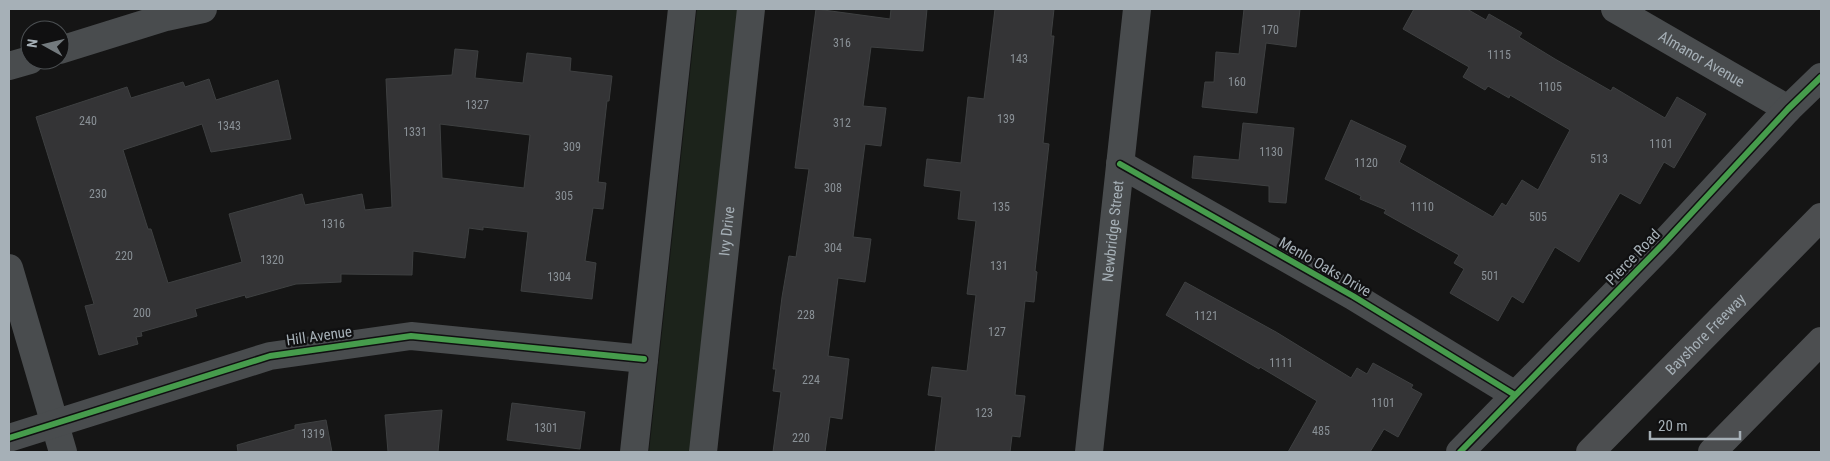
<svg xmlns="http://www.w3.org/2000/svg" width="1830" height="461" font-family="'Roboto Condensed',sans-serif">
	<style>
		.green { fill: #1c231b }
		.building { fill: #343436; stroke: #3e4041; fill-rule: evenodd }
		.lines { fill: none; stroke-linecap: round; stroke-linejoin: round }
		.street { stroke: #494c4e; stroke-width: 28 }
		.highway { stroke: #4c4e50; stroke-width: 28 }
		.cycleway-casing { stroke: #101011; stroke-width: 9 }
		.cycleway { stroke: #469c4c; stroke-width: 6 }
		.labels { text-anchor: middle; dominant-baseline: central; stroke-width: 4.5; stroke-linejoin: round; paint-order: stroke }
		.number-label { font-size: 12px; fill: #8a9197 }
		.street-label { font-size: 15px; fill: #a6b0b7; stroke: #101011 }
	</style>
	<rect width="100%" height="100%" fill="#151515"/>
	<path class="green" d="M 697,9 L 740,9 L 692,452 L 649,452 Z"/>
	<g class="building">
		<path d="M 816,9 L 890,19 L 891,9 L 927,9 L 923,51 L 871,47 L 863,106 L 886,108 L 881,146 L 865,144 L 853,237 L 871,239 L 865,282 L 838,278 L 828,356 L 849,359 L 842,419 L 830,417 L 825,452 L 773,452 L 781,392 L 773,391 L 776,369 L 773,369 L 782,297 L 789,256 L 796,257 L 809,169 L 795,168 Z"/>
		<path d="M 995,9 L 1054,9 L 1051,36 L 1054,36 L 1043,143 L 1049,144 L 1035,271 L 1037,272 L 1034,302 L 1025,301 L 1015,395 L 1025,396 L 1020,437 L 1012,436 L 1010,452 L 935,452 L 942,397 L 928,395 L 932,367 L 967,371 L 976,295 L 967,294 L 976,221 L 958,219 L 961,191 L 924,186 L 927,159 L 961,163 L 968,97 L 984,99 Z"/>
		<path d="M 1244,9 L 1300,9 L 1296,47 L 1266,43 L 1257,113 L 1202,107 L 1205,82 L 1214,82 L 1216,52 L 1239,54 Z"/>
		<path d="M 1414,9 L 1467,9 L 1486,20 L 1489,14 L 1522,33 L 1519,37 L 1555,59 L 1611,91 L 1613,87 L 1665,118 L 1677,97 L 1706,114 L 1674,168 L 1664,162 L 1640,204 L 1620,193 L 1579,262 L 1555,247 L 1523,303 L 1512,296 L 1498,321 L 1450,293 L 1464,269 L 1454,263 L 1459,255 L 1384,213 L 1386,210 L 1360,199 L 1361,196 L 1325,179 L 1351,120 L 1406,146 L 1399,162 L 1493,217 L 1502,203 L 1506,206 L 1522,180 L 1538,190 L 1570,130 L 1510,95 L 1509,98 L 1488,86 L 1485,90 L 1463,77 L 1469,67 L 1403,29 Z"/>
		<path d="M 455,49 L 478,51 L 475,78 L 523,83 L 527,53 L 571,58 L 570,71 L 612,76 L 609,101 L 607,101 L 598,182 L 606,183 L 603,209 L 593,208 L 585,261 L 596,263 L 592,299 L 521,291 L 528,232 L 483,227 L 483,230 L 469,228 L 465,258 L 413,251 L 412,275 L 341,274 L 341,282 L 296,284 L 246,298 L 245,295 L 195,309 L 197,316 L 141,332 L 142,336 L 136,337 L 138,344 L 99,355 L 85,306 L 94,304 L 36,117 L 127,87 L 131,98 L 183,82 L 185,87 L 209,79 L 216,100 L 278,80 L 291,139 L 211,152 L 202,124 L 123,150 L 148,229 L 151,229 L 168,283 L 242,262 L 229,214 L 302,194 L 305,205 L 362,194 L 365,210 L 392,207 L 386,79 L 452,75 ZM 440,124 L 530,135 L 524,188 L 442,178 Z"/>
		<path d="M 1243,123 L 1294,128 L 1286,203 L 1269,202 L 1269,186 L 1192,178 L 1194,156 L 1239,160 Z"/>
		<path d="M 1185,282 L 1276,332 L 1351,378 L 1357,368 L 1367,374 L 1373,363 L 1413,385 L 1411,388 L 1422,394 L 1398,437 L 1384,429 L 1370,452 L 1288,452 L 1317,401 L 1260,367 L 1259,369 L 1166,315 Z"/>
		<path d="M 512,403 L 585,412 L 580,449 L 507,440 Z"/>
		<path d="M 442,410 L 438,452 L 388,452 L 385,415 Z"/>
		<path d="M 326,420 L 332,452 L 238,452 L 237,445 L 295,429 L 295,425 Z"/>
	</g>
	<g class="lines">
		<g class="street">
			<path id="s1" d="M 1615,9 L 1788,109"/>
			<path d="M 60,50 L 166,17 L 203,9"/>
			<path d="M 9,66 L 30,60"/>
			<path d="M 1120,164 L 1353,296 L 1515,395"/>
			<path d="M 9,268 L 63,452"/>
			<path d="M 9,438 L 270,356 L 411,336 L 644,359"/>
			<path d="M 634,452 L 682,9"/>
			<path id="s2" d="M 703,452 L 751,9"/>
			<path id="s3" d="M 1089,452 L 1137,9"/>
			<path d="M 1460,452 L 1663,244 L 1788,109 L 1821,77"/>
		</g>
		<g class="highway">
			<path id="s4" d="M 1590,452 L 1821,217"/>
			<path d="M 1712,452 L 1821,341"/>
		</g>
		<g class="cycleway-casing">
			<g id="cycleway">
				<path d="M 1120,164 L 1353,296 L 1515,395"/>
				<path d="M 9,438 L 270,356 L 411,336 L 644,359"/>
				<path d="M 1460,452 L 1663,244 L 1788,109 L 1821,77"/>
			</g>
		</g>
		<use href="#cycleway" class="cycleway"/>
	</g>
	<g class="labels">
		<g class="number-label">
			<text x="1270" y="30">170</text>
			<text x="842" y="43">316</text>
			<text x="1499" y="55">1115</text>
			<text x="1019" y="59">143</text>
			<text x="1237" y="82">160</text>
			<text x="1550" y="87">1105</text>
			<text x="477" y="105">1327</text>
			<text x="1006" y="119">139</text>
			<text x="88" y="121">240</text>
			<text x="842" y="123">312</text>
			<text x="229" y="126">1343</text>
			<text x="415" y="132">1331</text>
			<text x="1661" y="144">1101</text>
			<text x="572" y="147">309</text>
			<text x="1271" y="152">1130</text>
			<text x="1599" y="159">513</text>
			<text x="1366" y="163">1120</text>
			<text x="833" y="188">308</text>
			<text x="98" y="194">230</text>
			<text x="564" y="196">305</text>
			<text x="1001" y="207">135</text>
			<text x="1422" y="207">1110</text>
			<text x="1538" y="217">505</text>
			<text x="333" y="224">1316</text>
			<text x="833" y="248">304</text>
			<text x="124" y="256">220</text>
			<text x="272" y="260">1320</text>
			<text x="999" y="266">131</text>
			<text x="1490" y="276">501</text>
			<text x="559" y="277">1304</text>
			<text x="142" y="313">200</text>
			<text x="806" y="315">228</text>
			<text x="1206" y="316">1121</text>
			<text x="997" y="332">127</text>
			<text x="1281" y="363">1111</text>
			<text x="811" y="380">224</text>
			<text x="1383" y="403">1101</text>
			<text x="984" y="413">123</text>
			<text x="546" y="428">1301</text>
			<text x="1321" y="431">485</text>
			<text x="313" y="434">1319</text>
			<text x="801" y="438">220</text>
		</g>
		<g class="street-label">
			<text stroke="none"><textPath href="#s1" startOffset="100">Almanor Avenue</textPath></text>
			<text stroke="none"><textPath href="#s2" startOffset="222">Ivy Drive</textPath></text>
			<text stroke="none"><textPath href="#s3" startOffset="222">Newbridge Street</textPath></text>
			<text transform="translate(1633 257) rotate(-46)">Pierce Road</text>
			<text transform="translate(1325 267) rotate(30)">Menlo Oaks Drive</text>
			<text stroke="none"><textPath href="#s4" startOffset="165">Bayshore Freeway</textPath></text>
			<text transform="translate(319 336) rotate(-8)">Hill Avenue</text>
		</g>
	</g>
	<rect width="1830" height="461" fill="none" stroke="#a6b0b7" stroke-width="20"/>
	<g transform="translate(45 45) rotate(278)"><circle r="24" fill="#101011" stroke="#4c5053"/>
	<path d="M0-4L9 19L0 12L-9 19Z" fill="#737a7e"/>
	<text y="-8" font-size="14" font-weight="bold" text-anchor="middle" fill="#a6b0b7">N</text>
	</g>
	<path d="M1650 431v8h90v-8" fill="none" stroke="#a6b0b7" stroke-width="2.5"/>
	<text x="1658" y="431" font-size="15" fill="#a6b0b7" stroke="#101011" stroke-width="4" paint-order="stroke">20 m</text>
</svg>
